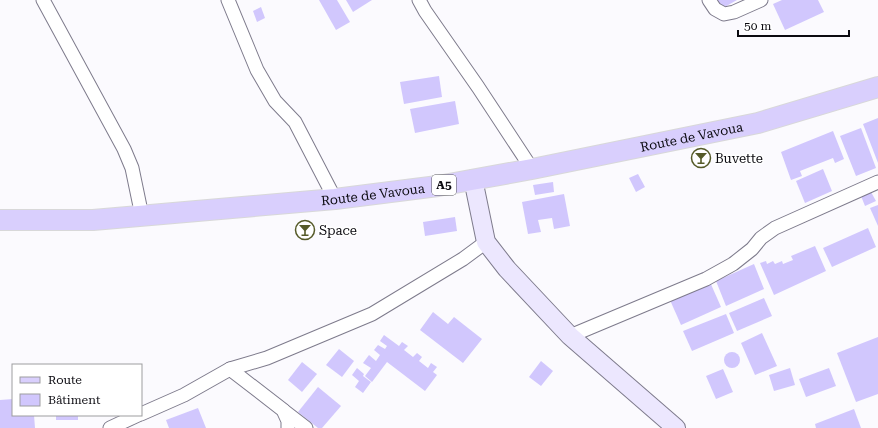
<svg xmlns="http://www.w3.org/2000/svg" width="878" height="428" font-family="'Roboto Serif',serif">
	<style>
		.building { fill: #d1c7fd }
		.lines { fill: none; stroke-linecap: round; stroke-linejoin: round }
		.street-casing { stroke: #7e7b8c; stroke-width: 15 }
		.secondary-casing { stroke: #7e7b8c; stroke-width: 20 }
		.primary-casing { stroke: #d8d8d9; stroke-width: 22 }
		.street { stroke: #fff; stroke-width: 13 }
		.secondary { stroke: #ece7fe; stroke-width: 18 }
		.primary { stroke: #d9cffd; stroke-width: 20 }
		.labels { text-anchor: middle; dominant-baseline: central; stroke-width: 3; stroke-linejoin: round; paint-order: stroke }
		.shield { fill: #fff; stroke: #545458; stroke-width: 1 }
		.shield-label { font-size: 12px; font-weight: bold; fill: #0b0a10 }
		.street-label { font-size: 13px; fill: #0b0a10; stroke: #fff }
		.poi-label { font-size: 13px; fill: #0b0a10; stroke: #fff; text-anchor: start }
	</style>
	<rect width="100%" height="100%" fill="#fbfafe"/>
	<g class="building">
		<path d="M 319,0 L 337,0 L 350,22 L 336,30 Z"/>
		<path d="M 346,0 L 372,0 L 353,12 Z"/>
		<path d="M 716,0 L 737,0 L 721,9 Z"/>
		<path d="M 782,0 L 818,0 L 824,12 L 785,30 L 773,4 Z"/>
		<path d="M 261,7 L 265,18 L 257,22 L 253,11 Z"/>
		<path d="M 439,76 L 442,97 L 404,104 L 400,82 Z"/>
		<path d="M 455,101 L 459,124 L 415,133 L 410,109 Z"/>
		<path d="M 878,118 L 878,163 L 863,124 Z"/>
		<path d="M 861,128 L 876,168 L 856,176 L 840,136 Z"/>
		<path d="M 833,131 L 844,159 L 835,163 L 833,158 L 800,171 L 802,176 L 791,180 L 781,152 Z"/>
		<path d="M 823,169 L 832,191 L 805,203 L 796,181 Z"/>
		<path d="M 638,174 L 645,187 L 636,192 L 629,178 Z"/>
		<path d="M 553,182 L 554,192 L 535,195 L 533,185 Z"/>
		<path d="M 871,192 L 876,201 L 865,206 L 861,196 Z"/>
		<path d="M 564,194 L 570,226 L 554,229 L 552,218 L 538,220 L 541,232 L 528,234 L 522,202 Z"/>
		<path d="M 878,205 L 878,226 L 870,208 Z"/>
		<path d="M 455,217 L 457,231 L 425,236 L 423,222 Z"/>
		<path d="M 868,228 L 876,247 L 832,267 L 823,248 Z"/>
		<path d="M 815,246 L 826,271 L 774,295 L 760,263 L 766,261 L 767,264 L 773,261 L 775,264 L 782,261 L 783,264 L 793,260 L 791,256 Z"/>
		<path d="M 754,264 L 764,289 L 726,306 L 716,281 Z"/>
		<path d="M 710,282 L 721,307 L 681,325 L 670,300 Z"/>
		<path d="M 764,298 L 772,316 L 737,331 L 729,313 Z"/>
		<path d="M 433,312 L 448,324 L 454,317 L 482,339 L 463,363 L 420,330 Z"/>
		<path d="M 726,314 L 734,333 L 692,351 L 683,331 Z"/>
		<path d="M 762,333 L 777,366 L 755,375 L 741,343 Z"/>
		<path d="M 384,335 L 399,346 L 402,342 L 408,346 L 404,350 L 413,357 L 417,353 L 422,357 L 419,361 L 428,368 L 431,363 L 437,367 L 433,372 L 437,375 L 425,391 L 387,362 L 372,382 L 365,376 L 371,368 L 363,363 L 369,355 L 376,361 L 380,355 L 374,350 L 378,345 L 385,349 L 387,346 L 380,341 Z"/>
		<path d="M 878,337 L 878,394 L 856,402 L 837,353 Z"/>
		<path d="M 339,349 L 354,361 L 342,377 L 326,365 Z"/>
		<circle cx="732" cy="360" r="8"/>
		<path d="M 541,361 L 553,371 L 541,386 L 529,377 Z"/>
		<path d="M 302,362 L 317,374 L 302,392 L 288,380 Z"/>
		<path d="M 357,368 L 364,374 L 363,376 L 371,382 L 363,393 L 355,387 L 359,381 L 352,375 Z"/>
		<path d="M 790,368 L 795,385 L 774,391 L 769,375 Z"/>
		<path d="M 829,368 L 836,386 L 806,397 L 799,379 Z"/>
		<path d="M 723,369 L 733,392 L 716,399 L 706,376 Z"/>
		<path d="M 318,387 L 341,406 L 322,428 L 318,428 L 298,412 Z"/>
		<path d="M 13,399 L 13,415 L 34,415 L 35,428 L 0,428 L 0,400 Z"/>
		<path d="M 198,408 L 206,428 L 169,428 L 166,420 Z"/>
		<path d="M 854,409 L 861,428 L 816,428 L 815,424 Z"/>
		<rect x="56" y="415" width="22" height="5"/>
	</g>
	<g class="lines">
		<g class="street-casing">
			<g id="street">
				<path d="M 43,0 L 124,149 L 132,168 L 142,216"/>
				<path d="M 228,0 L 257,70 L 275,101 L 295,122 L 335,199"/>
				<path d="M 419,0 L 425,11 L 478,87 L 532,169"/>
				<path d="M 709,0 L 715,9 L 724,14 L 734,12 L 761,0"/>
				<path d="M 570,336 L 706,279 L 733,264 L 752,249 L 761,238 L 775,228 L 878,182"/>
				<path d="M 230,369 L 283,410 L 288,421 L 288,428"/>
				<path d="M 284,411 L 306,428"/>
				<path d="M 141,414 L 184,395 L 230,369 L 267,358 L 372,314 L 463,259 L 486,242"/>
				<path d="M 110,428 L 138,415"/>
			</g>
		</g>
		<g class="secondary-casing">
			<path id="secondary" d="M 473,179 L 486,242 L 507,269 L 570,336 L 676,428"/>
		</g>
		<g class="primary-casing">
			<g id="primary">
				<path id="s1" d="M 0,220 L 93,220 L 335,199 L 438,186 L 532,169 L 758,123 L 878,87"/>
			</g>
		</g>
		<use href="#street" class="street"/>
		<use href="#secondary" class="secondary"/>
		<use href="#primary" class="primary"/>
	</g>
	<defs>
		<g id="bar-ring" transform="scale(1)"><circle r="9.5" fill="#fff" stroke="#555a28" stroke-width="1.5"/><path d="M-6-5H6L.8 .8V4.5H3.5V6h-7V4.5H-.8V.8Z" fill="#555a28"/></g>
	</defs>
	<g fill-rule="evenodd">
		<use href="#bar-ring" x="701" y="158"/>
		<use href="#bar-ring" x="305" y="230"/>
	</g>
	<g class="labels">
		<rect class="shield" x="432" y="175" width="24" height="20" rx="3"/>
		<g class="shield-label">
			<text x="444" y="185">A5</text>
		</g>
		<g class="street-label">
			<text stroke="none"><textPath href="#s1" startOffset="698">Route de Vavoua</textPath></text>
			<text stroke="none"><textPath href="#s1" startOffset="374">Route de Vavoua</textPath></text>
		</g>
		<g class="poi-label">
			<text x="715" y="158">Buvette</text>
			<text x="319" y="230">Space</text>
		</g>
	</g>
	<rect x="12" y="364" width="130" height="52" fill="#ffffff" stroke="#9d9d9f"/>
	<rect x="20" y="377" width="20" height="6" fill="#d9cffd" stroke="#9d9d9f"/>
	<text x="48" y="384" font-size="12" fill="#0b0a10">Route</text>
	<rect x="20" y="394" width="20" height="12" fill="#d1c7fd" stroke="#9d9d9f"/>
	<text x="48" y="404" font-size="12" fill="#0b0a10">Bâtiment</text>
	<path d="M738 30v6h111v-6" fill="none" stroke="#0b0a10" stroke-width="2"/>
	<text x="744" y="30" font-size="12" fill="#0b0a10" stroke="#ffffff" stroke-width="3" paint-order="stroke">50 m</text>
</svg>
